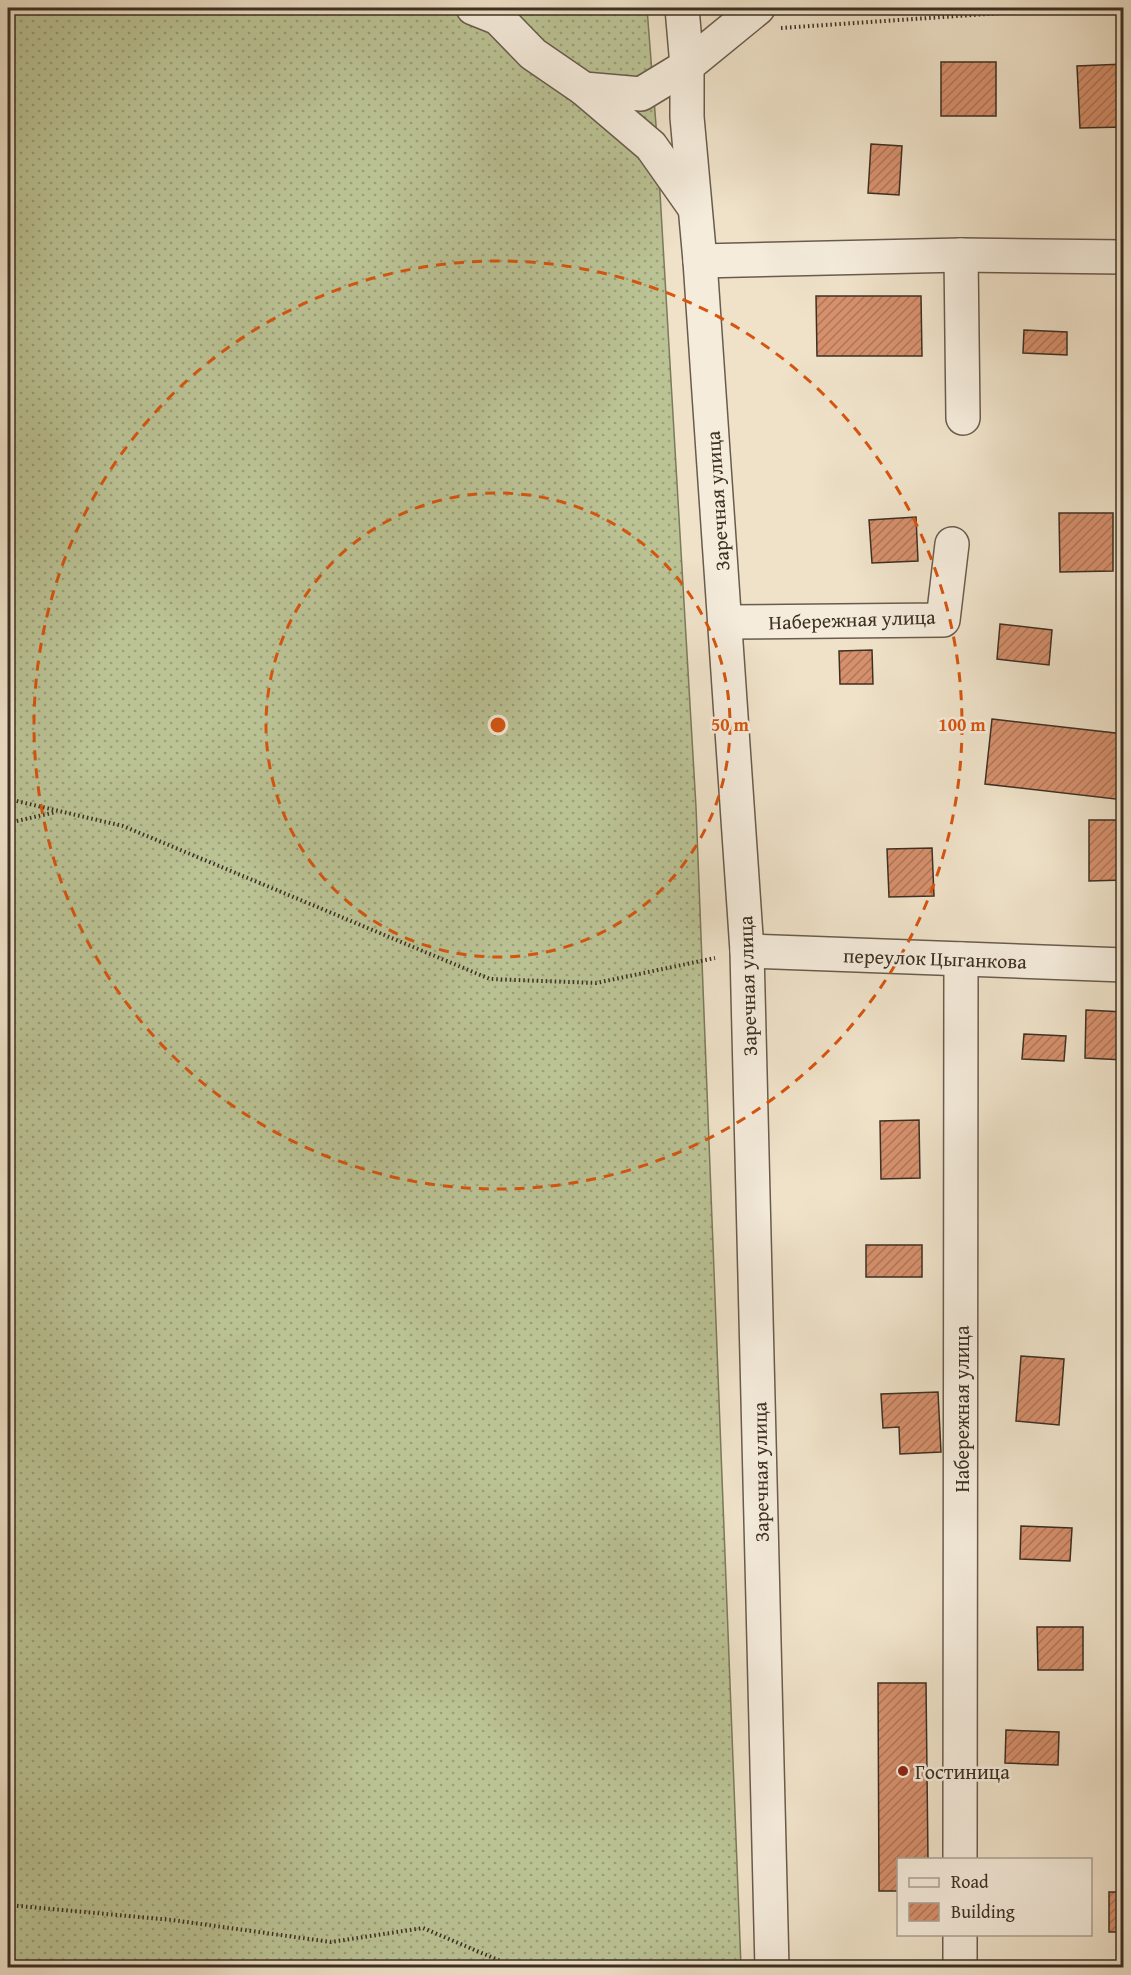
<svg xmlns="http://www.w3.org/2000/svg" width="1131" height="1975" font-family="'Gentium Book Plus',serif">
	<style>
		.grass { fill: url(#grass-dots); stroke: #7c7a5c; stroke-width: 1.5 }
		.building { fill: url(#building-hatch); stroke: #3d3024; stroke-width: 1.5 }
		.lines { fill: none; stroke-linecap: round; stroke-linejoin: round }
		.minor-casing { stroke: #6a5c4d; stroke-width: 36 }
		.path { stroke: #3d3024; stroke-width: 4; stroke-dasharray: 1.5 3; stroke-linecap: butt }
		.minor { stroke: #f5ecdc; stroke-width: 33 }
		.ring { fill: none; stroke: #d7550e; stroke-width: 3; stroke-dasharray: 10 8 }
		.poi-dot { fill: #8f2418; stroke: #f5ecdc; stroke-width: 2 }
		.labels { text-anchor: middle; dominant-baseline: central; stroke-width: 5; stroke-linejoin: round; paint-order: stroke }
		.street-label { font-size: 20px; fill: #3d3024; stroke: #f5ecdc }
		.poi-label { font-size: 20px; fill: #3d3024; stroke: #f5ecdc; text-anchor: start }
		.centre { fill: #d7550e; stroke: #f5ecdc; stroke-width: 3 }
		.ring-label { font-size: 18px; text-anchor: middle; font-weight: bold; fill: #d7550e; stroke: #f5ecdc; stroke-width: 5; stroke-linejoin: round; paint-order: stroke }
	</style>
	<defs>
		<pattern id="grass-dots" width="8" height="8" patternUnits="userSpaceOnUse" patternTransform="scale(1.5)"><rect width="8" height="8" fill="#bbc395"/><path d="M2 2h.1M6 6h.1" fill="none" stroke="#999f79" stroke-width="1.8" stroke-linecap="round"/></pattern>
		<pattern id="building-hatch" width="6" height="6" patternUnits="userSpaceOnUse" patternTransform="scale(1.5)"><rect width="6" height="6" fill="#d6906c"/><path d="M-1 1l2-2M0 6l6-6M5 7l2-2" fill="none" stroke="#af7659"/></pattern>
	</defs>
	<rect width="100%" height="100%" fill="#efe2c9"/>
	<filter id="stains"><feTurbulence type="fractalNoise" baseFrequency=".00333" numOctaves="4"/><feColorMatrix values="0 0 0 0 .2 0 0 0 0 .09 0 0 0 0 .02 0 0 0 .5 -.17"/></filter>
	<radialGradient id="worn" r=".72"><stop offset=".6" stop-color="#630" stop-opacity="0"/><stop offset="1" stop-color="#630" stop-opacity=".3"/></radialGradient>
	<path class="grass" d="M 8,8 L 647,8 L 656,125 L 696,807 L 741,1967 L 8,1968 Z"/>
	<g class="building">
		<rect x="941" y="62" width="55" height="54"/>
		<path d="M 1124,64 L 1124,127 L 1080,128 L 1077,66 Z"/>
		<path d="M 871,144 L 902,146 L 899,195 L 868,193 Z"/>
		<path d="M 816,296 L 921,296 L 922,356 L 817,356 Z"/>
		<path d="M 1024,330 L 1067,332 L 1067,355 L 1023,353 Z"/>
		<path d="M 1124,367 L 1124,457 L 1121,457 Z"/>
		<path d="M 1059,513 L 1113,513 L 1113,571 L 1060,572 Z"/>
		<path d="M 916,517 L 918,561 L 872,563 L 869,520 Z"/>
		<path d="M 1000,624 L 1052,630 L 1049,665 L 997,659 Z"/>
		<path d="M 872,650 L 873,684 L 840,684 L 839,651 Z"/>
		<path d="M 992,719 L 1124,734 L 1124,800 L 985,784 Z"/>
		<path d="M 1089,820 L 1124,820 L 1124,880 L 1089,881 Z"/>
		<path d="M 932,848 L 934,896 L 889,897 L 887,849 Z"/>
		<path d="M 1086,1010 L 1124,1012 L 1124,1060 L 1085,1058 Z"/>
		<path d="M 1024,1034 L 1066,1036 L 1064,1061 L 1022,1059 Z"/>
		<path d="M 919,1120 L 920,1178 L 881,1179 L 880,1121 Z"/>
		<rect x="866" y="1245" width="56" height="32"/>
		<path d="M 1021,1356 L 1064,1359 L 1059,1425 L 1016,1421 Z"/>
		<path d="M 938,1392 L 941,1452 L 900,1454 L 899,1427 L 883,1428 L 881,1394 Z"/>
		<path d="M 1021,1526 L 1072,1528 L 1070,1561 L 1020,1559 Z"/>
		<path d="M 1037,1627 L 1083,1627 L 1083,1670 L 1038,1670 Z"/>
		<path d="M 878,1683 L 926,1683 L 928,1860 L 898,1860 L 898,1891 L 879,1891 Z"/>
		<path d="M 1006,1730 L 1059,1732 L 1058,1765 L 1005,1763 Z"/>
		<rect x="1109" y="1892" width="15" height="40"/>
	</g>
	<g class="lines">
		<g class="minor-casing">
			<g id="minor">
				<path d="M 473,8 L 498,18 L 533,54 L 584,89 L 641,94 L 687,66 L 758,8"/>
				<path d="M 682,8 L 687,66 L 687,117 L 700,261 L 747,951 L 772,1968"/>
				<path d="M 584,89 L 651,146 L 694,207"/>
				<path d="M 961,255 L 963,418"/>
				<path d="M 700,261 L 961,255 L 1124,257"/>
				<path d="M 725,622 L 943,620 L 952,544"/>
				<path d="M 747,951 L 1124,965"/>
				<path d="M 960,1860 L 961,959"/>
				<path d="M 960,1968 L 960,1934"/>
			</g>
		</g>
		<g class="path">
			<path d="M 781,28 L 1076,8"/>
			<path d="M 8,799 L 123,826 L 490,979 L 596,983 L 715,958"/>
			<path d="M 8,823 L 56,812"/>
			<path d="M 8,1905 L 172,1920 L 331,1942 L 423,1928 L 517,1968"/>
		</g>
		<use href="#minor" class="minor"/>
	</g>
	<g class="ring">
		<circle cx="498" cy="725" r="232"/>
		<circle cx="498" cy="725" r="464"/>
	</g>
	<circle class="poi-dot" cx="903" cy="1771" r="6"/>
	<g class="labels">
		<g class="street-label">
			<text transform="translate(717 501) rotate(-94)">Заречная улица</text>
			<text transform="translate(852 619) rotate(-2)">Набережная улица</text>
			<text transform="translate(935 958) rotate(2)">переулок Цыганкова</text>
			<text transform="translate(747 986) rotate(-92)">Заречная улица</text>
			<text transform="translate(961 1409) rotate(-90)">Набережная улица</text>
			<text transform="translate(760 1472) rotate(-91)">Заречная улица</text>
		</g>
		<g class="poi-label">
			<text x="915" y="1771">Гостиница</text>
		</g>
	</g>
	<circle cx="498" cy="725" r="9" class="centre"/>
	<g class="ring-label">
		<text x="730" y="731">50 m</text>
		<text x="962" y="731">100 m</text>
	</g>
	<rect width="1131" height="1975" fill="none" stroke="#efe2c9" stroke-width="30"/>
	<rect x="9" y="9" width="1113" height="1957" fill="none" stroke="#3d3024" stroke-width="3"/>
	<rect x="15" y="15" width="1101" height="1945" fill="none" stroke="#3d3024" stroke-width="1.5"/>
	<rect x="897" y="1858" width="195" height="78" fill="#f5ecdc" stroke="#aba192" stroke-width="1.5"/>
	<rect x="909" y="1878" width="30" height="9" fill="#f5ecdc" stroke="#aba192" stroke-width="1.5"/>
	<text x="951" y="1888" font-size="18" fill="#3d3024">Road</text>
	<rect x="909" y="1903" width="30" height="18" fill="url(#building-hatch)" stroke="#aba192" stroke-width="1.5"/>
	<text x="951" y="1918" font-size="18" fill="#3d3024">Building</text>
	<rect width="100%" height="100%" filter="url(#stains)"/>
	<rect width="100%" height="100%" fill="url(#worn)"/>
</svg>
